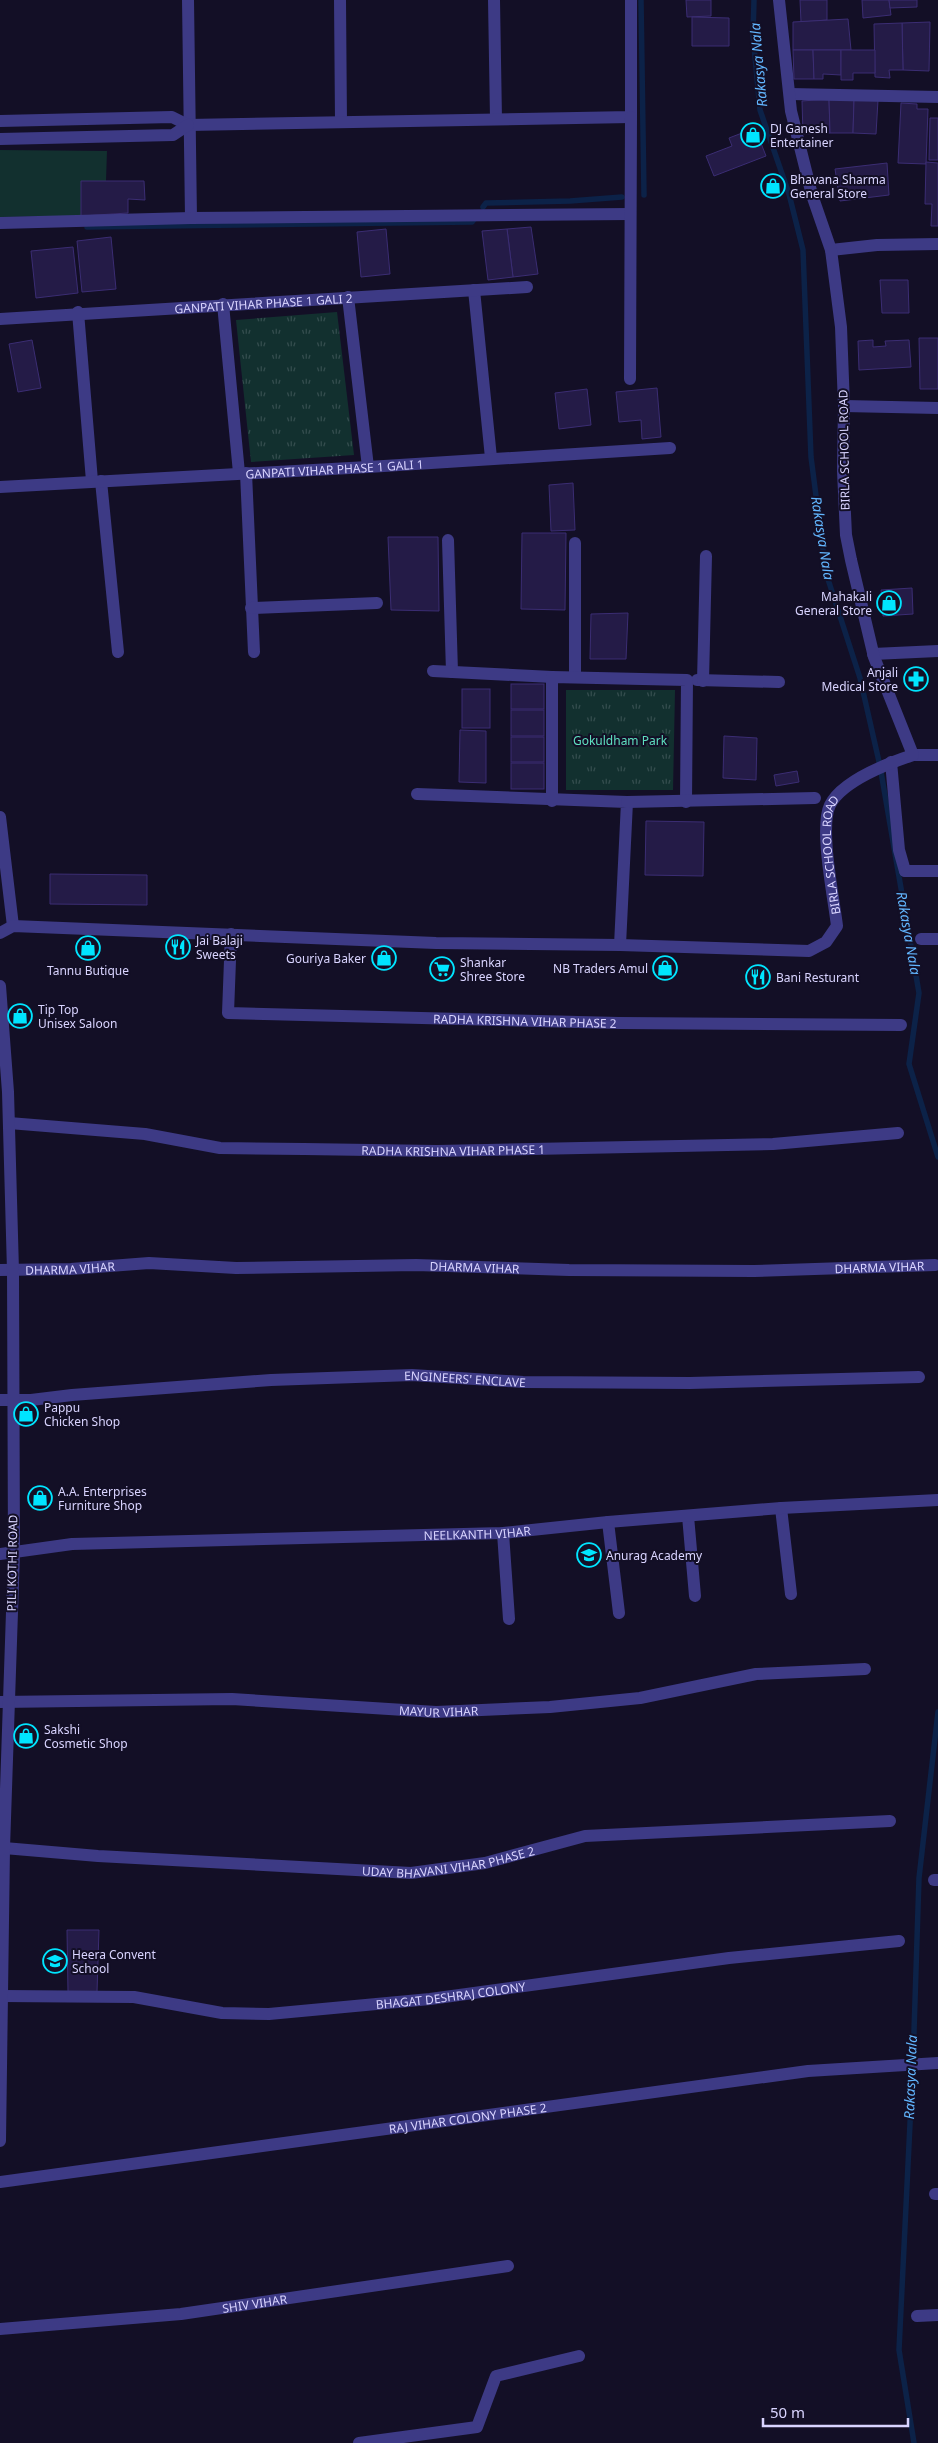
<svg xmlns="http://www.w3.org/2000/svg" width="938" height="2443" font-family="'Noto Sans',sans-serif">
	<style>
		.grass { fill: #12302f }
		.park { fill: url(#park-tufts) }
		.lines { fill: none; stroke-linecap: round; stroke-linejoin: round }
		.stream { stroke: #0c2248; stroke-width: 5.5 }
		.building { fill: #241b47; stroke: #3b2d73 }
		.pedestrian { stroke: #3d3a85; stroke-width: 12 }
		.minor { stroke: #3d3a85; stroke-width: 12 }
		.tertiary { stroke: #3d3a85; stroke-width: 12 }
		.labels { text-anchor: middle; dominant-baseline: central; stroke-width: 4; stroke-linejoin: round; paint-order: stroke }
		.poi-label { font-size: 12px; fill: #d9d4ff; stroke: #130f26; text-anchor: start }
		.street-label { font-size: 12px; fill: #d9d4ff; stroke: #130f26 }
		.park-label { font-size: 12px; fill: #5fe0c0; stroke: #130f26 }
		.water-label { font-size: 14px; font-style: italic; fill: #62b6ff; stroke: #130f26 }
	</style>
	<defs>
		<pattern id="park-tufts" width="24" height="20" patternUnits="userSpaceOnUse" patternTransform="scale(1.25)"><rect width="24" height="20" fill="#12302f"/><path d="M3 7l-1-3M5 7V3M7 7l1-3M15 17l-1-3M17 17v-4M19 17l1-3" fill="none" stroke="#344d4e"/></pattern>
	</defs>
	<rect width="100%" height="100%" fill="#130f26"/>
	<path class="grass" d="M 0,150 L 107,151 L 106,181 L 82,182 L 81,216 L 0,217 Z"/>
	<g class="park">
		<path d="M 337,312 L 354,455 L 251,462 L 236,320 Z"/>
		<path d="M 566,690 L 675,690 L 673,790 L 566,790 Z"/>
	</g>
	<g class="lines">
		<g class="stream">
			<path d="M 641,0 L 644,195"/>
			<path d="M 754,0 L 753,35 L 760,110 L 789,194 L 803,250 L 811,457 L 826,573 L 860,678 L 880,766 L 919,993 L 909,1064 L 938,1157"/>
			<path d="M 483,207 L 486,203 L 570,201 L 622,197"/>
			<path d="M 87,227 L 472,222 L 475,218"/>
			<path d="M 914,2443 L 899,2350 L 913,2062 L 919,1878 L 938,1712"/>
		</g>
	</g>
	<g class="building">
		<path d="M 686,0 L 711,0 L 711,16 L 687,17 Z"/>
		<path d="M 800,0 L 827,0 L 827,20 L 801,22 Z"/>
		<path d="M 862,0 L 889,0 L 891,15 L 863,18 Z"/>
		<path d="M 889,0 L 917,0 L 917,7 L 890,8 Z"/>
		<path d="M 692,17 L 729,18 L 729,46 L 692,46 Z"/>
		<path d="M 848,19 L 851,50 L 793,50 L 793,22 Z"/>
		<path d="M 930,22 L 929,71 L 903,70 L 902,23 Z"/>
		<path d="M 902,23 L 903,70 L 889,70 L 890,78 L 875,77 L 874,24 Z"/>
		<path d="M 793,50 L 813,50 L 814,79 L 794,79 Z"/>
		<path d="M 813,50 L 841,50 L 841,75 L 823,74 L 823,79 L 814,79 Z"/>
		<path d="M 841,50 L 875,50 L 875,73 L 853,73 L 853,80 L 841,80 Z"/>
		<path d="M 829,99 L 830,133 L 803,134 L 802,101 Z"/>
		<path d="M 829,99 L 854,100 L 853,133 L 830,133 Z"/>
		<path d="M 854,100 L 878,100 L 876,134 L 853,133 Z"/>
		<path d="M 901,103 L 917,104 L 917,109 L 928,109 L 926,164 L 898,163 Z"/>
		<path d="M 930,118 L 938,118 L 938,160 L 929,160 Z"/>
		<path d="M 755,128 L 766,156 L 714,176 L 706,156 L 732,146 L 729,138 Z"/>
		<path d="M 926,162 L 938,163 L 938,226 L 931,226 L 932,204 L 925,204 Z"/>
		<path d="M 887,163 L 889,195 L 840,201 L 835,169 Z"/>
		<path d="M 81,181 L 144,181 L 145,200 L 128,199 L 128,213 L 81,216 Z"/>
		<path d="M 531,227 L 538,274 L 513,277 L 507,229 Z"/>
		<path d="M 386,229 L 390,274 L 361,277 L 357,232 Z"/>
		<path d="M 507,229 L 513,277 L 488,280 L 482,231 Z"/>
		<path d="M 111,237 L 116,289 L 82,292 L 77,241 Z"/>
		<path d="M 73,247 L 78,293 L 36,298 L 31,251 Z"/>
		<path d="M 880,280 L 908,280 L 909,313 L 882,313 Z"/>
		<path d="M 919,338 L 938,338 L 938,389 L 920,389 Z"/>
		<path d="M 32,340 L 41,388 L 18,392 L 9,344 Z"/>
		<path d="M 873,340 L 873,347 L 886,346 L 885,341 L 909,340 L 911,367 L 859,370 L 858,341 Z"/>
		<path d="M 657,388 L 661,437 L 642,439 L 641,420 L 619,422 L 616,392 Z"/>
		<path d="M 587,389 L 591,425 L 559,429 L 555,393 Z"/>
		<path d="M 573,483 L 575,530 L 551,531 L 549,485 Z"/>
		<path d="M 522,533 L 566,533 L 565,610 L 521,609 Z"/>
		<path d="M 388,537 L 438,537 L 439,611 L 391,610 Z"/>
		<path d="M 912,588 L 913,614 L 883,616 L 881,590 Z"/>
		<path d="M 628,613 L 626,659 L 590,659 L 591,614 Z"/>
		<rect x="511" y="684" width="33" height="25"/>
		<rect x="462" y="689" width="28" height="39"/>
		<rect x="511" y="710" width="33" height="26"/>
		<path d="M 460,730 L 486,731 L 486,783 L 459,782 Z"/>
		<path d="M 724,736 L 757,738 L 756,780 L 723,778 Z"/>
		<rect x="511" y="737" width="33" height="25"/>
		<rect x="511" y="763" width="33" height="26"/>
		<path d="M 797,771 L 799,782 L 776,786 L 774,775 Z"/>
		<path d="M 646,821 L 704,822 L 703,876 L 645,875 Z"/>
		<path d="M 50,874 L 147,875 L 147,905 L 50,904 Z"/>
		<path d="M 67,1930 L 99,1930 L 97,1992 L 68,1992 Z"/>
	</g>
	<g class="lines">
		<path class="pedestrian" d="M 891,762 L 899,850 L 905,871"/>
		<g class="minor">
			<path d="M 188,0 L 191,218"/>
			<path d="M 340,0 L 341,122"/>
			<path d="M 494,0 L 496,119"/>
			<path d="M 790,94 L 938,97"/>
			<path d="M 0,121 L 172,117 L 188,125 L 631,117 L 631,0"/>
			<path d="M 0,139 L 173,135 L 188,125"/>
			<path d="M 0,223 L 191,218 L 630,214"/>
			<path d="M 831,250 L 877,245 L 938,244"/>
			<path d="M 474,290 L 491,458"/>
			<path d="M 348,297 L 368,467"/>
			<path d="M 223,304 L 239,473"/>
			<path d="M 78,312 L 92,481"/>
			<path id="s1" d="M 0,319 L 527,287"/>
			<path d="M 630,379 L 631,117"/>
			<path d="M 844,406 L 938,408"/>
			<path d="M 246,473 L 254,652"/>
			<path d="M 101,481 L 118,652"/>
			<path id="s2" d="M 0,487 L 368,467 L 670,448"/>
			<path d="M 448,540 L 452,672"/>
			<path d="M 575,543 L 575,677"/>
			<path d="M 251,608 L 377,603"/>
			<path d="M 873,654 L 938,651"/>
			<path d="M 433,671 L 552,677"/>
			<path d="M 697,680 L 779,682"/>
			<path d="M 703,681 L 706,556"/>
			<path d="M 913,755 L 938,755"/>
			<path d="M 417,794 L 627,802 L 620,945"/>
			<path d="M 552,801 L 552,677 L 687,680 L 686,802"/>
			<path d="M 627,802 L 815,798"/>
			<path d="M 0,817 L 13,926"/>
			<path d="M 905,871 L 938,871"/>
			<path id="s3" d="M 0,933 L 13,926 L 436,943 L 620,945 L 809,951 L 826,942 L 837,926 C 834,899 819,828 830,805 C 842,781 889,763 913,755 L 874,657 L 851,560 L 846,535 L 843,471 L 844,406 L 841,327 L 831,250 L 812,195 L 791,111 L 779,0"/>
			<path id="s4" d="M 231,934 L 228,1013 L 619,1023 L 901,1025"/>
			<path d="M 921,939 L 938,939"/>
			<path id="s5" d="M 9,1123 L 145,1134 L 220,1148 L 304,1149 L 437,1151 L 773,1144 L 898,1133"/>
			<path id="s6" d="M 0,1270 L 71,1269 L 149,1263 L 236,1268 L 416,1265 L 569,1270 L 754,1271 L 935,1265"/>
			<path id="s7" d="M 0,1400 L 31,1400 L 72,1395 L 271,1380 L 412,1375 L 523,1382 L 690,1383 L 919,1377"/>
			<path d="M 781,1508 L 791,1594"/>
			<path d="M 688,1516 L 695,1596"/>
			<path d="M 608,1522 L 619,1613"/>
			<path d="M 503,1533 L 509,1619"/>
			<path id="s8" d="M 0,1554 L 72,1544 L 503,1533 L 608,1522 L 781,1508 L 938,1500"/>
			<path id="s9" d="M 0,1702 L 232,1699 L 436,1712 L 550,1707 L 640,1698 L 756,1674 L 865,1669"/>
			<path id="s10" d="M 4,1848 L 98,1856 L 411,1873 L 485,1863 L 585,1836 L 890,1821"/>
			<path d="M 934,1880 L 938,1880"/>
			<path id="s11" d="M 2,1996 L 134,1997 L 222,2013 L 269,2014 L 430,1999 L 729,1958 L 899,1941"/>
			<path id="s12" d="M 0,2182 L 808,2071 L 938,2063"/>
			<path d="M 935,2194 L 938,2194"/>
			<path d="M 917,2316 L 938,2315"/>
			<path id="s13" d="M 0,2329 L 181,2314 L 508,2266"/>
			<path d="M 359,2443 L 477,2427 L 496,2376 L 579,2356"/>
		</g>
		<path class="tertiary" d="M 0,986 L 8,1092 L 13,1271 L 14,1553 L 4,1848 L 0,2141"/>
	</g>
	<defs>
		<g id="shop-ring" transform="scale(1.25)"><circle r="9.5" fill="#130f26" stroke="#00e5ff" stroke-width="1.5"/><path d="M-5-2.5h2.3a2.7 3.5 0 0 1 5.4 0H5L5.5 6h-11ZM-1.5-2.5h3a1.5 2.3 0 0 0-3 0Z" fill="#00e5ff"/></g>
		<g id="pharmacy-ring" transform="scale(1.25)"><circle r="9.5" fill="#130f26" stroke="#00e5ff" stroke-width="1.5"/><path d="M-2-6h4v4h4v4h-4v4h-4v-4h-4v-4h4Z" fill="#00e5ff"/></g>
		<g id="restaurant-ring" transform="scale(1.25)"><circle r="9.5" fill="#130f26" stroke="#00e5ff" stroke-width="1.5"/><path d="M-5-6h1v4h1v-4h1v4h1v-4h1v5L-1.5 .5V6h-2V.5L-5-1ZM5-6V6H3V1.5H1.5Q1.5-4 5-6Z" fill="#00e5ff"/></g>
		<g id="supermarket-ring" transform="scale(1.25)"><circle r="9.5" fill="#130f26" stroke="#00e5ff" stroke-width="1.5"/><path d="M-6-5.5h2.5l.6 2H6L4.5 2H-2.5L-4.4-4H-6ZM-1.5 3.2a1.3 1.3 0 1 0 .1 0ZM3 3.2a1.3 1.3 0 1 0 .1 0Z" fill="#00e5ff"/></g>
		<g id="school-ring" transform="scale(1.25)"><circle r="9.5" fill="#130f26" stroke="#00e5ff" stroke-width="1.5"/><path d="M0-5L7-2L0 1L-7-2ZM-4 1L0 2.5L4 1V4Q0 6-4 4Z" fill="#00e5ff"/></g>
	</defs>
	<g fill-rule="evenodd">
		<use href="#shop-ring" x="753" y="135"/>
		<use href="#shop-ring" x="773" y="186"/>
		<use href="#shop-ring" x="889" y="603"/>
		<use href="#pharmacy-ring" x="916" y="679"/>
		<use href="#restaurant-ring" x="178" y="947"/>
		<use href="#shop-ring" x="88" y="948"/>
		<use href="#shop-ring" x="384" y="958"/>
		<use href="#shop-ring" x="665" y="968"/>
		<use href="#supermarket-ring" x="442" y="969"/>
		<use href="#restaurant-ring" x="758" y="977"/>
		<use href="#shop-ring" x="20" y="1016"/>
		<use href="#shop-ring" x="26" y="1414"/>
		<use href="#shop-ring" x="40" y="1498"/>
		<use href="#school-ring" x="589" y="1555"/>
		<use href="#shop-ring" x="26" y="1736"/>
		<use href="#school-ring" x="55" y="1961"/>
	</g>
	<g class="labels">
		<g class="poi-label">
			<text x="770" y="128">DJ Ganesh<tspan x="770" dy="14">Entertainer</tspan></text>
			<text x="790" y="179">Bhavana Sharma<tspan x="790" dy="14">General Store</tspan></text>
			<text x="872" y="596" text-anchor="end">Mahakali<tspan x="872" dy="14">General Store</tspan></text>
			<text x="898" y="672" text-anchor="end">Anjali<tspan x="898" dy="14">Medical Store</tspan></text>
			<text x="196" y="940">Jai Balaji<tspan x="196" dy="14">Sweets</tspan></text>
			<text x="366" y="958" text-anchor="end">Gouriya Baker</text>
			<text x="460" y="962">Shankar<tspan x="460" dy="14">Shree Store</tspan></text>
			<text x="648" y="968" text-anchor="end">NB Traders Amul</text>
			<text x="88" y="970" text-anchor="middle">Tannu Butique</text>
			<text x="776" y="977">Bani Resturant</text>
			<text x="38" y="1009">Tip Top<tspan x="38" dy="14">Unisex Saloon</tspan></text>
			<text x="44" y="1407">Pappu<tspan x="44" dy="14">Chicken Shop</tspan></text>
			<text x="58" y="1491">A.A. Enterprises<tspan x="58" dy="14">Furniture Shop</tspan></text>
			<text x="606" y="1555">Anurag Academy</text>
			<text x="44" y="1729">Sakshi<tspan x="44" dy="14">Cosmetic Shop</tspan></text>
			<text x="72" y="1954">Heera Convent<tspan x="72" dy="14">School</tspan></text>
		</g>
		<g class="street-label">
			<text stroke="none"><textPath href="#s1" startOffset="264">GANPATI VIHAR PHASE 1 GALI 2</textPath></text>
			<text transform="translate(844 450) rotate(-91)">BIRLA SCHOOL ROAD</text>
			<text stroke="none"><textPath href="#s2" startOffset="335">GANPATI VIHAR PHASE 1 GALI 1</textPath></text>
			<text stroke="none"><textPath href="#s3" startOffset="922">BIRLA SCHOOL ROAD</textPath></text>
			<text stroke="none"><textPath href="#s4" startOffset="376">RADHA KRISHNA VIHAR PHASE 2</textPath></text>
			<text stroke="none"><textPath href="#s5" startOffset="446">RADHA KRISHNA VIHAR PHASE 1</textPath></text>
			<text stroke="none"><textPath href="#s6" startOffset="475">DHARMA VIHAR</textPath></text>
			<text stroke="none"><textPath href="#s6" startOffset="880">DHARMA VIHAR</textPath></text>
			<text stroke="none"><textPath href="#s6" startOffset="70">DHARMA VIHAR</textPath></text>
			<text stroke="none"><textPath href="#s7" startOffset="466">ENGINEERS' ENCLAVE</textPath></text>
			<text stroke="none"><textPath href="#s8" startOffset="478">NEELKANTH VIHAR</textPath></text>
			<text transform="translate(12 1563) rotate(-89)">PILI KOTHI ROAD</text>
			<text stroke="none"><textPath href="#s9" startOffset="439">MAYUR VIHAR</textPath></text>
			<text stroke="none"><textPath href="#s10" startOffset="446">UDAY BHAVANI VIHAR PHASE 2</textPath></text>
			<text stroke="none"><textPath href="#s11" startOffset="451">BHAGAT DESHRAJ COLONY</textPath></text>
			<text stroke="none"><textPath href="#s12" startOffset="472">RAJ VIHAR COLONY PHASE 2</textPath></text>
			<text stroke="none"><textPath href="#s13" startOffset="256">SHIV VIHAR</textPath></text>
		</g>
		<g class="park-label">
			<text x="620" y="740">Gokuldham Park</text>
		</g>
		<g class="water-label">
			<text transform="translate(758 65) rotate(-95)">Rakasya Nala</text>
			<text transform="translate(823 538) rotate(81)">Rakasya Nala</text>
			<text transform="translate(909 933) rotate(80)">Rakasya Nala</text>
			<text transform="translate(910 2077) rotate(-88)">Rakasya Nala</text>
		</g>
	</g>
	<path d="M763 2418v8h145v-8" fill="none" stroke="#d9d4ff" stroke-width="2.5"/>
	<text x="770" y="2418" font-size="15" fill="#d9d4ff" stroke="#130f26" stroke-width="4" paint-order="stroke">50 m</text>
</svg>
